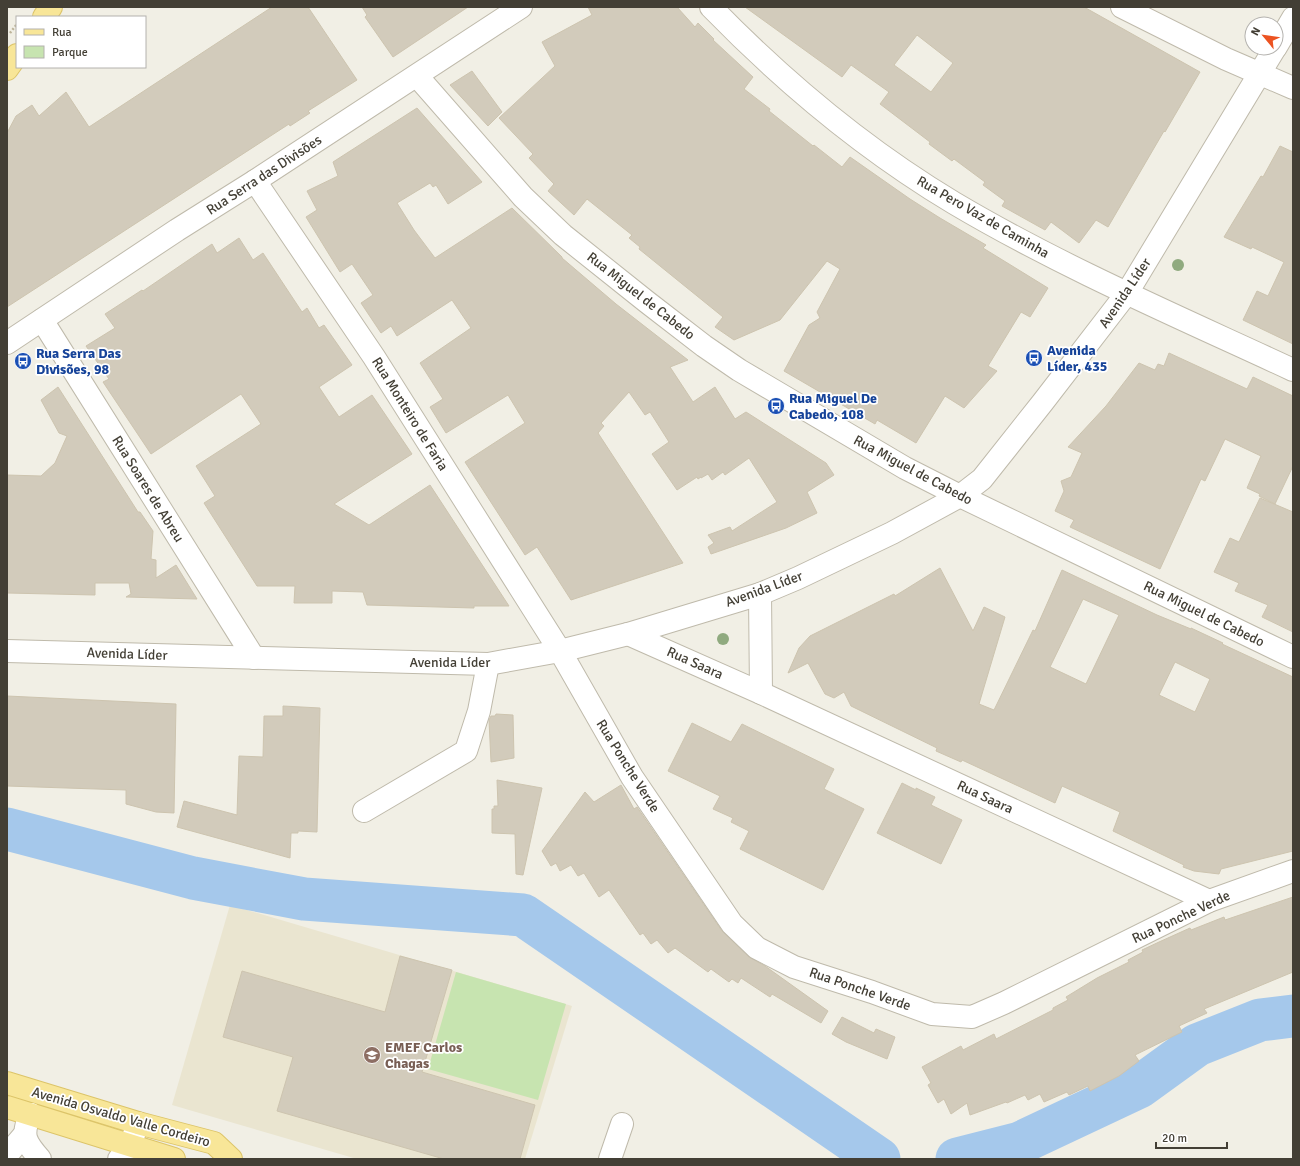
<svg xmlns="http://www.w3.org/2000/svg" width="1300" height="1166" font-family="Signika,sans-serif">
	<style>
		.education { fill: #eae5d0 }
		.green { fill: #c7e4b0 }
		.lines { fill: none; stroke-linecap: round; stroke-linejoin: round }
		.river { stroke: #a5c8eb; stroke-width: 43 }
		.building { fill: #d2cbbb; stroke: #cdc4af; fill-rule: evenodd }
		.minor-casing { stroke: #bfbaab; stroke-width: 24 }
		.major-casing { stroke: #dcc469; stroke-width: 24 }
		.path { stroke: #bdb49b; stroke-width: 2.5; stroke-dasharray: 2 2; stroke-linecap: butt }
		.minor { stroke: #fff; stroke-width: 22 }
		.major { stroke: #f8e698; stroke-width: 22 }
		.tree { fill: #90aa7f }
		.labels { text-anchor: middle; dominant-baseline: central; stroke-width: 3.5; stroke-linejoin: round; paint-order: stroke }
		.street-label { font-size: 14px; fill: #433f35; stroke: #fff }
		.transit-label { font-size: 14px; font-weight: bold; fill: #164399; stroke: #fff; text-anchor: start }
		.education-label { font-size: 14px; font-weight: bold; fill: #785e54; stroke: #fff; text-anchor: start }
	</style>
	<rect width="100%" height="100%" fill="#f1efe5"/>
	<path class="education" d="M 230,905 L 572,1006 L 525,1159 L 357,1159 L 172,1105 Z"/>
	<path class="green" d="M 456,972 L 566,1004 L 538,1100 L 428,1069 Z"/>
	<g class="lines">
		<g class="river">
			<path d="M 7,829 L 193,878 L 304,899 L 523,915 L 879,1159"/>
			<path d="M 957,1159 L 1020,1143 L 1139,1087 L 1197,1045 L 1260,1020 L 1293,1016"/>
		</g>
	</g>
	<g class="building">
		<path d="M 272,7 L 308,7 L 357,80 L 308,111 L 310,113 L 290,126 L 289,124 L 7,307 L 7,133 L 16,116 L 32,105 L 39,116 L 66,92 L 89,127 Z"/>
		<path d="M 362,7 L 468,7 L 393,57 L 365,17 L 367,15 Z"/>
		<path d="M 588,7 L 677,7 L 695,27 L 698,23 L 714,39 L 713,40 L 753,77 L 744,89 L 770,109 L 769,111 L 813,146 L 814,145 L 842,167 L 850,157 L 910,199 L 940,218 L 986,245 L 983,248 L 1048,288 L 1030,317 L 1021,312 L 988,366 L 997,371 L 964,408 L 945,396 L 916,443 L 877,420 L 875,424 L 784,371 L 809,325 L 820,318 L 817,312 L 840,269 L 827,261 L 780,320 L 734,340 L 715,327 L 723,317 L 639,249 L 640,247 L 629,238 L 632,235 L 587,199 L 574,215 L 548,191 L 554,184 L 529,158 L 533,154 L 499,118 L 555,66 L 542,42 L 592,15 Z"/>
		<path d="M 745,7 L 1084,7 L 1200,72 L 1165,132 L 1164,131 L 1108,227 L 1096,220 L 1079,243 L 1051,222 L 1045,230 L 1002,206 L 1005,201 L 983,185 L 985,182 L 954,159 L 952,161 L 929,144 L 930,142 L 880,104 L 889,92 L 851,65 L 842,77 ZM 917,35 L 953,63 L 931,92 L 894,65 Z"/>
		<path d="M 472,71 L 502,112 L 488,126 L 450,85 Z"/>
		<path d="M 417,108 L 482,182 L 448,204 L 436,185 L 433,187 L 430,183 L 397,203 L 414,230 L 435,258 L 512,208 L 562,257 L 562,258 L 616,304 L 688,360 L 670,367 L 693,402 L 715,387 L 735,419 L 746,412 L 826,463 L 834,475 L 807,492 L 817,513 L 786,528 L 711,554 L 708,547 L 714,543 L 708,535 L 730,527 L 732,531 L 777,502 L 749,458 L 725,475 L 723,472 L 712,480 L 708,474 L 701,478 L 701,477 L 698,479 L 697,477 L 677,490 L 652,454 L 669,442 L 650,412 L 645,415 L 629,392 L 601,423 L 604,426 L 598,433 L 683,563 L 571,600 L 537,547 L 525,555 L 465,462 L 525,423 L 508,395 L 446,433 L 430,407 L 443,399 L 420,363 L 471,328 L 452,300 L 397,336 L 391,326 L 381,333 L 361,303 L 373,295 L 352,264 L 340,272 L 306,217 L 317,210 L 307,191 L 338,176 L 333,162 Z"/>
		<path d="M 1280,146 L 1293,152 L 1293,344 L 1243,320 L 1257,291 L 1268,296 L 1284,262 L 1252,247 L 1251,249 L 1224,237 L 1261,176 L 1263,177 Z"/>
		<path d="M 239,238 L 253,260 L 263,253 L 302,312 L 307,308 L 319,328 L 324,325 L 352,365 L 319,387 L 339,417 L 372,395 L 412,454 L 334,504 L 369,525 L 430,485 L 509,606 L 474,606 L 474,608 L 367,605 L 363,592 L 332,591 L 332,603 L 294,603 L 295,586 L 257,586 L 204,503 L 215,496 L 196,466 L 261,424 L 241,394 L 151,454 L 103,382 L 109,379 L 86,346 L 115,328 L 105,314 L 142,290 L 143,291 L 212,244 L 217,253 Z"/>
		<path d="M 1169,353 L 1247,389 L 1253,377 L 1293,396 L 1293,466 L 1275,504 L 1259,496 L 1260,494 L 1247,488 L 1261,456 L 1225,439 L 1205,481 L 1201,479 L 1160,569 L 1070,527 L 1074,520 L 1055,511 L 1064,491 L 1061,481 L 1071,477 L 1082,453 L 1068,447 L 1106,406 L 1139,363 L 1155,370 L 1158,364 L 1164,366 Z"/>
		<path d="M 58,387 L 138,512 L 140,512 L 153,531 L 151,559 L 156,560 L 156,578 L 176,565 L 197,599 L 126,597 L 131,594 L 129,583 L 95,583 L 95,595 L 7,593 L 7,475 L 41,476 L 55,463 L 67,436 L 59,433 L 41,400 Z"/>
		<path d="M 1260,498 L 1293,512 L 1293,632 L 1262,617 L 1268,605 L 1235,591 L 1239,583 L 1214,572 L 1230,538 L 1239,542 Z"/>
		<path d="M 940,568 L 973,631 L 984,607 L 1005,617 L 979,704 L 994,710 L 1033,630 L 1035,631 L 1062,570 L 1157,615 L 1191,629 L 1191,628 L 1223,643 L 1222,644 L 1293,677 L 1293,851 L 1221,869 L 1219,874 L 1194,871 L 1183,867 L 1184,865 L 1113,831 L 1120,812 L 1062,786 L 1055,803 L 962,760 L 961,762 L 936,751 L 937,748 L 851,706 L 844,692 L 834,698 L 825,694 L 808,663 L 788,673 L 799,648 L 810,636 L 894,594 L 895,596 ZM 1083,599 L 1119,615 L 1086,684 L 1050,667 ZM 1175,662 L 1210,679 L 1195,712 L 1159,695 Z"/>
		<path d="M 7,696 L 176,704 L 174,813 L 156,812 L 126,804 L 126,790 L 7,786 Z"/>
		<path d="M 283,706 L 320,708 L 317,832 L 298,831 L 298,833 L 291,833 L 290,858 L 177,827 L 184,801 L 237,815 L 239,756 L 263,757 L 264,716 L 283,716 Z"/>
		<path d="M 496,714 L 513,715 L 514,758 L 491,762 L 489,720 L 491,716 L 495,716 Z"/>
		<path d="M 692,723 L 731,742 L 742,724 L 834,769 L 824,789 L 864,809 L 823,890 L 740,849 L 749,831 L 731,822 L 733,818 L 713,809 L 720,796 L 668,771 Z"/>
		<path d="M 497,780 L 542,788 L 523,875 L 516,874 L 515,834 L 492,833 L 492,809 L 494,809 L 494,806 L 498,806 Z"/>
		<path d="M 902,783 L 916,790 L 916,788 L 935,797 L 931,805 L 962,820 L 941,864 L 877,833 Z"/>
		<path d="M 621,785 L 634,809 L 637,807 L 722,931 L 749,957 L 765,966 L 828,1011 L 821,1023 L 772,994 L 770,997 L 741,978 L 738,983 L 732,979 L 729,982 L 711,969 L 708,972 L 675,948 L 668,953 L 657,940 L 651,944 L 643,933 L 640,935 L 609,890 L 599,897 L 584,873 L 578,876 L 571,865 L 560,871 L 556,863 L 551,866 L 542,851 L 585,792 L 594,802 Z"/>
		<path d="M 1293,897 L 1293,972 L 1204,1009 L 1207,1013 L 1179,1026 L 1182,1032 L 1135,1055 L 1139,1061 L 1119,1076 L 1090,1091 L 1088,1086 L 1069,1095 L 1067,1092 L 1044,1102 L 1040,1094 L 1028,1100 L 1025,1095 L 1007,1103 L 1006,1102 L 970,1115 L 967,1103 L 951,1114 L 944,1099 L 938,1103 L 928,1085 L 931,1083 L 922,1067 L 961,1046 L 963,1050 L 994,1034 L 996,1039 L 1053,1010 L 1053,1008 L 1068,1000 L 1066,997 L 1097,978 L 1129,962 L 1128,960 L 1143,952 L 1142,950 L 1159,942 L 1190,928 L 1191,930 L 1224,917 L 1225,920 Z"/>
		<path d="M 400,956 L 452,970 L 422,1072 L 535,1105 L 520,1159 L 444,1159 L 277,1111 L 293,1057 L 223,1037 L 242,971 L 385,1012 Z"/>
		<path d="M 842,1017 L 874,1033 L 876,1029 L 895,1037 L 887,1059 L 846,1042 L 832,1034 Z"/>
	</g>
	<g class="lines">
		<g class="minor-casing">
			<g id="minor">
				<path d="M 711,7 C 784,82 864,149 954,203 C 1062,267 1179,317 1293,370"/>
				<path d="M 1122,7 L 1226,59 L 1293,88"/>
				<path d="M 1276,47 L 1293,18"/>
				<path d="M 417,76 L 523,197 L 563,235 L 647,302 L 704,346 L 739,370 L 905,468 L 960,496 L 1293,657"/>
				<path d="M 255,181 L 374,357 L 560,651 L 632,777 L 732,924 L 757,948 L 794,967 L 872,992 L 932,1014 L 972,1017 L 1004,1003 L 1209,901 L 1293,871"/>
				<path d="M 42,320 L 254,658"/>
				<path d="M 7,343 L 177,230 L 255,181 L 521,7"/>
				<path d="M 760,594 L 761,693"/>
				<path d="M 628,634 L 761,693 L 1209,901"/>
				<path d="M 7,651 L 488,664 L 560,651 L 628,634 L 760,594 L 798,578 L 892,533 L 960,496 L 982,479 L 1043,402 L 1127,293 L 1275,48"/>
				<path d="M 364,811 L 466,751 L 479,711 L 488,664"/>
				<path d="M 31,1114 C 20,1135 26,1143 40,1159"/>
				<path d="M 7,1155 L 24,1135"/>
				<path d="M 119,1159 L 130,1146 L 138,1123"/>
				<path d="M 610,1159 L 622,1124"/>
			</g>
		</g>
		<g class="major-casing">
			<g id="major">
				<path d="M 44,17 L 51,7"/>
				<path d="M 7,69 L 17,55"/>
				<path d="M 7,1083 L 138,1123 L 214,1143 L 231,1159"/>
				<path d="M 7,1107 L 174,1159"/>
			</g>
		</g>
		<path class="path" d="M 10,33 L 17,24"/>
		<use href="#minor" class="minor"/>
		<use href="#major" class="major"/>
	</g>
	<g class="tree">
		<circle cx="1178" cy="265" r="6"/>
		<circle cx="723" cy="639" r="6"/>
	</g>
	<defs>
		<g id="bus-disc" transform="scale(0.9)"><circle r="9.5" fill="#1a4fb4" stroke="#fff"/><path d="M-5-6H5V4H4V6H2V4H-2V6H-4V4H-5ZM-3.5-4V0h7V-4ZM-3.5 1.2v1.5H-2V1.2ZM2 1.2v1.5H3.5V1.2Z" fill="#fff"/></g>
		<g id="school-disc" transform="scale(0.9)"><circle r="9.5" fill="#8d6e63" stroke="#fff"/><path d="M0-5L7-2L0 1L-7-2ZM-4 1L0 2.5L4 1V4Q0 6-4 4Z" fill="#fff"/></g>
	</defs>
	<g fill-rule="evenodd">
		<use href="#bus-disc" x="1034" y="358"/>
		<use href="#bus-disc" x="23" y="361"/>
		<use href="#bus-disc" x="776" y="406"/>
		<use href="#school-disc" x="372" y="1055"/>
	</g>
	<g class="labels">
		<g class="street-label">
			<text transform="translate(264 175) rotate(-33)">Rua Serra das Divisões</text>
			<text transform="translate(983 217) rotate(30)">Rua Pero Vaz de Caminha</text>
			<text transform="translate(1125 293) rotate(-56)">Avenida Líder</text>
			<text transform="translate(641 296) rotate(38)">Rua Miguel de Cabedo</text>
			<text transform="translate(410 414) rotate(58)">Rua Monteiro de Faria</text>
			<text transform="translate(913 470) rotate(28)">Rua Miguel de Cabedo</text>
			<text transform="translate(148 489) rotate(58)">Rua Soares de Abreu</text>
			<text transform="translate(764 589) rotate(-20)">Avenida Líder</text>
			<text transform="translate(1204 614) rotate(26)">Rua Miguel de Cabedo</text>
			<text transform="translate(127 654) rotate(2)">Avenida Líder</text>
			<text x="450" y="662">Avenida Líder</text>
			<text transform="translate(695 663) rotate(24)">Rua Saara</text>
			<text transform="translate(628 766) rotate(58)">Rua Ponche Verde</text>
			<text transform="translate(985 797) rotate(25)">Rua Saara</text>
			<text transform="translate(1181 917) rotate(-25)">Rua Ponche Verde</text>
			<text transform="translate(860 989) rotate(19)">Rua Ponche Verde</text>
			<text transform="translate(121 1117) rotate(16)">Avenida Osvaldo Valle Cordeiro</text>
		</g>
		<g class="transit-label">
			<text x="1047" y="350">Avenida<tspan x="1047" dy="16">Líder, 435</tspan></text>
			<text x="36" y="353">Rua Serra Das<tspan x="36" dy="16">Divisões, 98</tspan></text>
			<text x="789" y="398">Rua Miguel De<tspan x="789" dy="16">Cabedo, 108</tspan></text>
		</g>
		<g class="education-label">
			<text x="385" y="1047">EMEF Carlos<tspan x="385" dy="16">Chagas</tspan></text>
		</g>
	</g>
	<rect width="1300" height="1166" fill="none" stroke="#433f35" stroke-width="16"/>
	<rect x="16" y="16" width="130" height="52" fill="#ffffff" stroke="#b4b2ae"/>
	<rect x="24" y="29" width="20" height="6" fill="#f8e698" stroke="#b4b2ae"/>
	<text x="52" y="36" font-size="12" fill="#433f35">Rua</text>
	<rect x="24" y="46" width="20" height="12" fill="#c7e4b0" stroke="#b4b2ae"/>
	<text x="52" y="56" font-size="12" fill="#433f35">Parque</text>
	<g transform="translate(1264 36) rotate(299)"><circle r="19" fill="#ffffff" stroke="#b4b2ae"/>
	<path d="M0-3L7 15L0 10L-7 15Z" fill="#ec5321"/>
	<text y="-6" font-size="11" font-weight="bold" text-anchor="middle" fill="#433f35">N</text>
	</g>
	<path d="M1156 1142v6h71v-6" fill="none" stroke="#433f35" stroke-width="2"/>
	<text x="1162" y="1142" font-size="12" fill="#433f35" stroke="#ffffff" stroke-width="3" paint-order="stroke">20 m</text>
</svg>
